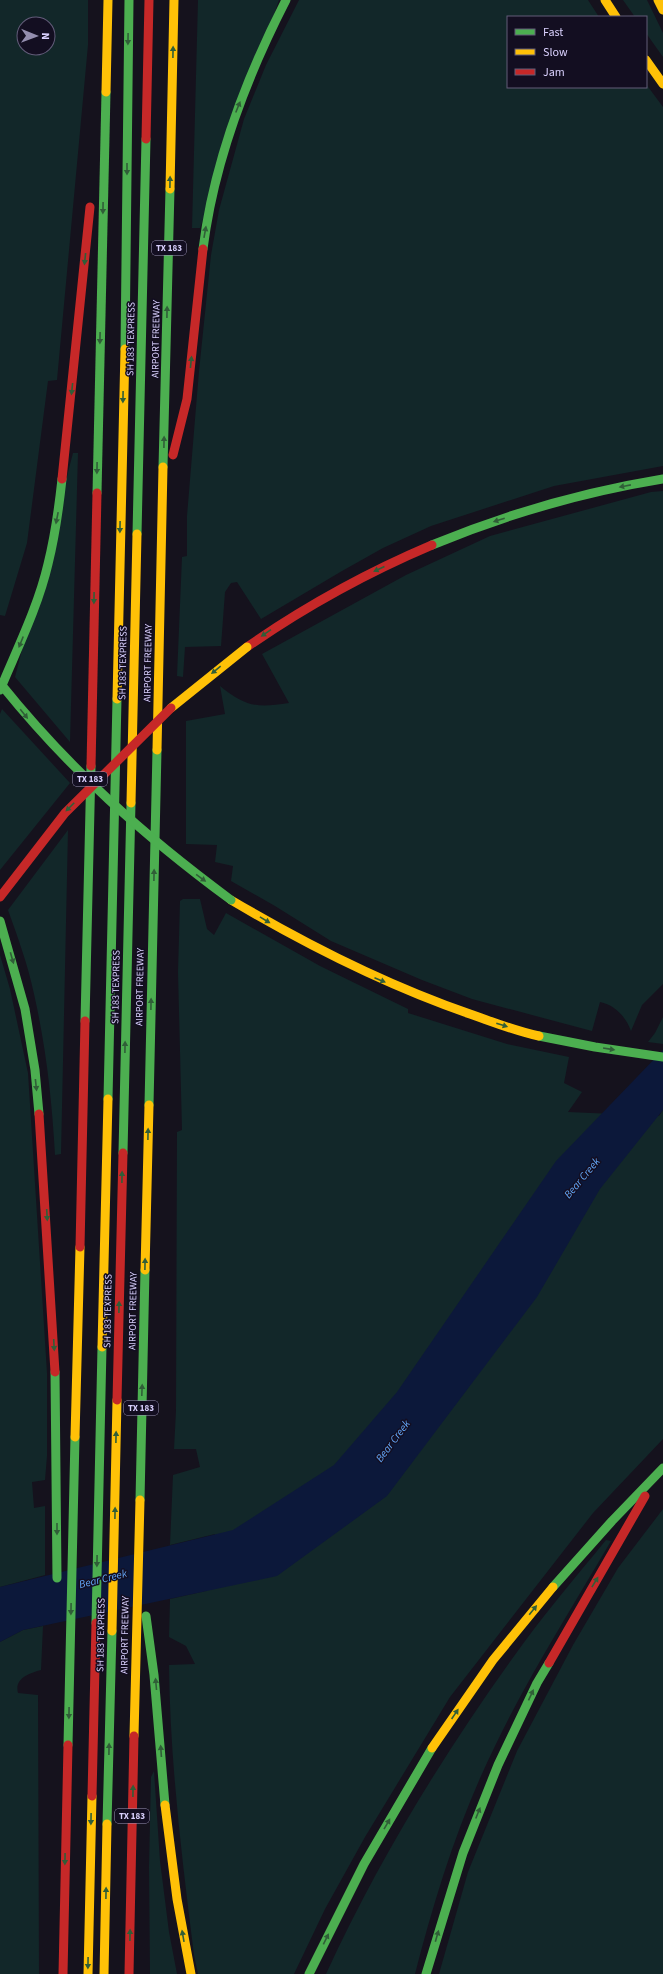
<svg xmlns="http://www.w3.org/2000/svg" width="663" height="1974" font-family="'Source Sans 3',sans-serif">
	<style>
		.green { fill: #122729; fill-rule: evenodd }
		.water { fill: #0c183a }
		.lines { fill: none; stroke-linecap: round; stroke-linejoin: round }
		.fast { stroke: #4caf50; stroke-width: 9 }
		.slow { stroke: #ffc107; stroke-width: 9 }
		.jam { stroke: #c62828; stroke-width: 9 }
		.fast-bridge { stroke: #4caf50; stroke-width: 9 }
		.slow-bridge { stroke: #ffc107; stroke-width: 9 }
		.jam-bridge { stroke: #c62828; stroke-width: 9 }
		.oneway { fill: #305e38 }
		.labels { text-anchor: middle; dominant-baseline: central; stroke-width: 3; stroke-linejoin: round; paint-order: stroke }
		.shield { fill: #130e21; stroke: #9e96bb; stroke-width: 1 }
		.shield-label { font-size: 9px; font-weight: bold; fill: #d9d0fd }
		.street-label { font-size: 10px; fill: #d9d0fd; stroke: #130e21 }
		.water-label { font-size: 11px; font-style: italic; fill: #63a7f9; stroke: #130e21 }
	</style>
	<rect width="100%" height="100%" fill="#15121d"/>
	<g class="green">
		<path d="M 0,0 L 88,0 L 88,45 L 57,380 L 48,381 L 27,543 L 5,616 L 0,615 ZM 24,24 L 48,24 L 48,48 L 24,48 Z"/>
		<path d="M 198,0 L 279,0 L 200,228 L 192,228 Z"/>
		<path d="M 299,0 L 588,0 L 599,17 L 508,17 L 508,87 L 646,87 L 646,84 L 663,107 L 663,466 L 554,486 L 431,526 L 383,548 L 342,571 L 261,619 L 237,582 L 231,583 L 225,592 L 221,646 L 185,647 L 183,677 L 177,676 L 182,557 L 187,556 L 187,516 L 199,371 L 211,255 L 219,210 L 244,119 L 266,65 Z"/>
		<path d="M 623,0 L 647,0 L 663,33 L 663,57 L 646,33 L 646,17 L 635,17 Z"/>
		<path d="M 73,453 L 78,453 L 70,742 L 15,677 Z"/>
		<path d="M 663,491 L 663,984 L 642,1005 L 631,1031 C 626,1017 615,1005 600,1002 L 592,1031 L 472,999 L 422,980 L 331,941 L 275,906 L 231,881 L 233,866 L 215,862 L 217,845 L 186,844 L 186,721 L 225,714 L 220,686 C 246,707 257,708 289,703 L 262,654 L 406,575 L 490,536 L 651,492 Z"/>
		<path d="M 2,709 L 70,783 L 0,870 L 0,714 Z"/>
		<path d="M 68,830 L 61,1154 L 55,1155 C 52,1100 46,1047 34,994 C 28,965 18,938 8,910 Z"/>
		<path d="M 183,899 L 200,899 L 207,929 L 214,935 L 226,913 L 320,966 L 408,1009 L 408,1013 L 507,1044 L 569,1057 L 564,1083 L 582,1092 L 568,1112 L 659,1116 L 663,1110 L 663,1439 L 593,1513 L 450,1697 L 365,1837 L 325,1909 L 294,1974 L 198,1974 L 194,1955 C 182,1859 170,1762 169,1665 L 195,1664 L 186,1646 L 169,1637 L 170,1599 L 206,1591 L 215,1534 L 170,1545 L 173,1475 L 200,1467 L 196,1449 L 174,1449 L 176,1411 L 177,1132 L 182,1130 L 178,972 L 180,901 Z"/>
		<path d="M 0,955 L 10,989 L 28,1073 L 47,1373 L 47,1456 L 45,1480 L 32,1482 L 34,1508 L 45,1506 L 45,1575 L 0,1587 Z"/>
		<path d="M 663,1017 L 663,1044 L 648,1042 L 655,1033 Z"/>
		<path d="M 663,1509 L 663,1974 L 439,1974 L 468,1872 L 517,1751 L 573,1645 L 618,1568 Z"/>
		<path d="M 606,1540 L 611,1541 C 572,1608 529,1675 495,1746 C 459,1819 435,1896 415,1974 L 326,1974 C 377,1863 441,1758 512,1659 C 541,1618 574,1579 606,1540 Z"/>
		<path d="M 43,1626 L 41,1670 C 30,1673 14,1678 18,1693 L 38,1695 L 39,1974 L 0,1974 L 0,1642 L 23,1630 Z"/>
		<path d="M 154,1771 L 160,1861 L 169,1932 L 177,1974 L 150,1974 L 149,1868 L 151,1777 Z"/>
	</g>
	<path class="water" d="M 663,1050 L 663,1110 L 600,1189 L 537,1297 L 387,1496 L 277,1576 L 23,1630 L 0,1642 L 0,1587 L 233,1530 L 334,1465 L 397,1392 L 556,1161 Z"/>
	<g class="lines">
		<g class="fast">
			<path d="M 203,249 C 214,161 246,78 286,0"/>
			<path d="M 125,349 L 129,0"/>
			<path d="M 163,467 L 170,189"/>
			<path d="M 97,493 L 106,92"/>
			<path d="M 137,534 L 146,139"/>
			<path d="M 432,545 C 507,514 583,492 663,479"/>
			<path d="M 0,690 C 17,649 38,607 48,564 C 55,536 59,507 62,479"/>
			<path d="M 0,921 L 25,1009 L 35,1070 L 39,1114"/>
			<path d="M 85,1021 L 91,766"/>
			<path d="M 539,1036 L 595,1047 L 663,1057"/>
			<path d="M 108,1099 L 117,699"/>
			<path d="M 149,1105 L 157,750"/>
			<path d="M 123,1153 L 131,803"/>
			<path d="M 55,1372 L 57,1578"/>
			<path d="M 140,1500 L 145,1270"/>
			<path d="M 553,1587 L 612,1521 L 663,1468"/>
			<path d="M 146,1616 L 154,1675 L 165,1805"/>
			<path d="M 96,1623 L 102,1347"/>
			<path d="M 68,1745 L 75,1437"/>
			<path d="M 107,1824 L 112,1631"/>
			<path d="M 309,1974 L 364,1864 L 432,1748"/>
			<path d="M 426,1974 L 463,1853 L 498,1765 L 537,1683 L 549,1663"/>
		</g>
		<g class="slow">
			<path d="M 605,0 L 616,17"/>
			<path d="M 658,0 L 663,10"/>
			<path d="M 646,60 L 663,84"/>
			<path d="M 106,92 L 108,0"/>
			<path d="M 170,189 L 174,0"/>
			<path d="M 117,699 L 125,349"/>
			<path d="M 157,750 L 163,467"/>
			<path d="M 131,803 L 137,534"/>
			<path d="M 231,900 C 307,945 386,985 470,1014 C 493,1022 515,1031 539,1036"/>
			<path d="M 145,1270 L 149,1105"/>
			<path d="M 102,1347 L 108,1099"/>
			<path d="M 75,1437 L 80,1247"/>
			<path d="M 112,1631 L 117,1400"/>
			<path d="M 134,1736 L 140,1500"/>
			<path d="M 432,1748 L 493,1660 L 553,1587"/>
			<path d="M 165,1805 L 177,1899 L 191,1974"/>
			<path d="M 88,1974 L 92,1796"/>
			<path d="M 104,1974 L 107,1824"/>
		</g>
		<g class="jam">
			<path d="M 146,139 L 149,0"/>
			<path d="M 173,455 L 187,399 L 203,249"/>
			<path d="M 62,479 L 90,207"/>
			<path d="M 247,647 C 306,606 366,573 432,545"/>
			<path d="M 91,766 L 97,493"/>
			<path d="M 39,1114 L 55,1372"/>
			<path d="M 80,1247 L 85,1021"/>
			<path d="M 117,1400 L 123,1153"/>
			<path d="M 549,1663 L 645,1496"/>
			<path d="M 92,1796 L 96,1623"/>
			<path d="M 63,1974 L 68,1745"/>
			<path d="M 129,1974 L 134,1736"/>
		</g>
		<path class="fast-bridge" d="M 0,683 C 69,769 143,835 231,900"/>
		<path class="slow-bridge" d="M 171,708 L 247,647"/>
		<path class="jam-bridge" d="M 0,897 L 65,813 L 171,708"/>
	</g>
	<defs><path id="oneway-solid" d="M-6-.8H1V-3.2L6.5 0L1 3.2V.8H-6Z"/></defs>
	<g class="oneway">
		<use href="#oneway-solid" transform="translate(128 39) rotate(91)"/>
		<use href="#oneway-solid" transform="translate(173 52) rotate(-89)"/>
		<use href="#oneway-solid" transform="translate(238 107) rotate(-68)"/>
		<use href="#oneway-solid" transform="translate(127 169) rotate(90)"/>
		<use href="#oneway-solid" transform="translate(170 182) rotate(-89)"/>
		<use href="#oneway-solid" transform="translate(103 208) rotate(91)"/>
		<use href="#oneway-solid" transform="translate(205 232) rotate(-80)"/>
		<use href="#oneway-solid" transform="translate(85 259) rotate(96)"/>
		<use href="#oneway-solid" transform="translate(167 312) rotate(-89)"/>
		<use href="#oneway-solid" transform="translate(100 338) rotate(91)"/>
		<use href="#oneway-solid" transform="translate(191 362) rotate(-84)"/>
		<use href="#oneway-solid" transform="translate(72 389) rotate(96)"/>
		<use href="#oneway-solid" transform="translate(123 397) rotate(91)"/>
		<use href="#oneway-solid" transform="translate(164 442) rotate(-89)"/>
		<use href="#oneway-solid" transform="translate(97 468) rotate(91)"/>
		<use href="#oneway-solid" transform="translate(625 486) rotate(169)"/>
		<use href="#oneway-solid" transform="translate(57 518) rotate(101)"/>
		<use href="#oneway-solid" transform="translate(499 520) rotate(163)"/>
		<use href="#oneway-solid" transform="translate(120 527) rotate(91)"/>
		<use href="#oneway-solid" transform="translate(379 569) rotate(156)"/>
		<use href="#oneway-solid" transform="translate(94 598) rotate(91)"/>
		<use href="#oneway-solid" transform="translate(266 633) rotate(146)"/>
		<use href="#oneway-solid" transform="translate(21 642) rotate(112)"/>
		<use href="#oneway-solid" transform="translate(216 670) rotate(141)"/>
		<use href="#oneway-solid" transform="translate(24 714) rotate(51)"/>
		<use href="#oneway-solid" transform="translate(70 807) rotate(135)"/>
		<use href="#oneway-solid" transform="translate(154 875) rotate(-89)"/>
		<use href="#oneway-solid" transform="translate(201 878) rotate(36)"/>
		<use href="#oneway-solid" transform="translate(265 920) rotate(31)"/>
		<use href="#oneway-solid" transform="translate(12 958) rotate(74)"/>
		<use href="#oneway-solid" transform="translate(380 980) rotate(23)"/>
		<use href="#oneway-solid" transform="translate(151 1004) rotate(-89)"/>
		<use href="#oneway-solid" transform="translate(502 1025) rotate(18)"/>
		<use href="#oneway-solid" transform="translate(125 1047) rotate(-89)"/>
		<use href="#oneway-solid" transform="translate(609 1049) rotate(9)"/>
		<use href="#oneway-solid" transform="translate(36 1085) rotate(84)"/>
		<use href="#oneway-solid" transform="translate(148 1134) rotate(-89)"/>
		<use href="#oneway-solid" transform="translate(122 1177) rotate(-89)"/>
		<use href="#oneway-solid" transform="translate(47 1215) rotate(87)"/>
		<use href="#oneway-solid" transform="translate(145 1264) rotate(-89)"/>
		<use href="#oneway-solid" transform="translate(119 1307) rotate(-89)"/>
		<use href="#oneway-solid" transform="translate(54 1345) rotate(87)"/>
		<use href="#oneway-solid" transform="translate(142 1390) rotate(-88)"/>
		<use href="#oneway-solid" transform="translate(116 1437) rotate(-89)"/>
		<use href="#oneway-solid" transform="translate(115 1513) rotate(-89)"/>
		<use href="#oneway-solid" transform="translate(57 1529) rotate(90)"/>
		<use href="#oneway-solid" transform="translate(97 1561) rotate(91)"/>
		<use href="#oneway-solid" transform="translate(595 1582) rotate(-59)"/>
		<use href="#oneway-solid" transform="translate(71 1609) rotate(91)"/>
		<use href="#oneway-solid" transform="translate(533 1610) rotate(-51)"/>
		<use href="#oneway-solid" transform="translate(156 1684) rotate(-95)"/>
		<use href="#oneway-solid" transform="translate(531 1695) rotate(-65)"/>
		<use href="#oneway-solid" transform="translate(69 1713) rotate(91)"/>
		<use href="#oneway-solid" transform="translate(455 1714) rotate(-56)"/>
		<use href="#oneway-solid" transform="translate(109 1749) rotate(-89)"/>
		<use href="#oneway-solid" transform="translate(161 1751) rotate(-94)"/>
		<use href="#oneway-solid" transform="translate(133 1791) rotate(-89)"/>
		<use href="#oneway-solid" transform="translate(478 1813) rotate(-68)"/>
		<use href="#oneway-solid" transform="translate(91 1819) rotate(91)"/>
		<use href="#oneway-solid" transform="translate(387 1824) rotate(-60)"/>
		<use href="#oneway-solid" transform="translate(65 1859) rotate(91)"/>
		<use href="#oneway-solid" transform="translate(106 1893) rotate(-89)"/>
		<use href="#oneway-solid" transform="translate(130 1935) rotate(-89)"/>
		<use href="#oneway-solid" transform="translate(183 1936) rotate(-100)"/>
		<use href="#oneway-solid" transform="translate(437 1936) rotate(-74)"/>
		<use href="#oneway-solid" transform="translate(326 1939) rotate(-64)"/>
		<use href="#oneway-solid" transform="translate(88 1963) rotate(91)"/>
	</g>
	<g class="labels">
		<g class="shield">
			<rect x="152" y="241" width="34" height="14" rx="3"/>
			<rect x="73" y="772" width="34" height="14" rx="3"/>
			<rect x="124" y="1401" width="34" height="14" rx="3"/>
			<rect x="115" y="1809" width="34" height="14" rx="3"/>
		</g>
		<g class="shield-label">
			<text x="169" y="248">TX 183</text>
			<text x="90" y="779">TX 183</text>
			<text x="141" y="1408">TX 183</text>
			<text x="132" y="1816">TX 183</text>
		</g>
		<g class="street-label">
			<text transform="translate(131 339) rotate(-89)">SH 183 TEXPRESS</text>
			<text transform="translate(156 339) rotate(-89)">AIRPORT FREEWAY</text>
			<text transform="translate(123 663) rotate(-89)">SH 183 TEXPRESS</text>
			<text transform="translate(148 663) rotate(-89)">AIRPORT FREEWAY</text>
			<text transform="translate(116 987) rotate(-89)">SH 183 TEXPRESS</text>
			<text transform="translate(140 987) rotate(-89)">AIRPORT FREEWAY</text>
			<text transform="translate(108 1311) rotate(-89)">SH 183 TEXPRESS</text>
			<text transform="translate(133 1311) rotate(-89)">AIRPORT FREEWAY</text>
			<text transform="translate(101 1635) rotate(-89)">SH 183 TEXPRESS</text>
			<text transform="translate(125 1635) rotate(-89)">AIRPORT FREEWAY</text>
		</g>
		<g class="water-label">
			<text transform="translate(582 1178) rotate(-50)">Bear Creek</text>
			<text transform="translate(393 1441) rotate(-53)">Bear Creek</text>
			<text transform="translate(103 1579) rotate(-14)">Bear Creek</text>
		</g>
	</g>
	<rect x="507" y="16" width="140" height="72" fill="#130e21" stroke="#625c79"/>
	<rect x="515" y="29" width="20" height="6" fill="#4caf50" stroke="#625c79"/>
	<text x="543" y="36" font-size="12" fill="#d9d0fd">Fast</text>
	<rect x="515" y="49" width="20" height="6" fill="#ffc107" stroke="#625c79"/>
	<text x="543" y="56" font-size="12" fill="#d9d0fd">Slow</text>
	<rect x="515" y="69" width="20" height="6" fill="#c62828" stroke="#625c79"/>
	<text x="543" y="76" font-size="12" fill="#d9d0fd">Jam</text>
	<g transform="translate(36 36) rotate(91)"><circle r="19" fill="#130e21" stroke="#625c79"/>
	<path d="M0-3L7 15L0 10L-7 15Z" fill="#948eaf"/>
	<text y="-6" font-size="11" font-weight="bold" text-anchor="middle" fill="#d9d0fd">N</text>
	</g>
</svg>
